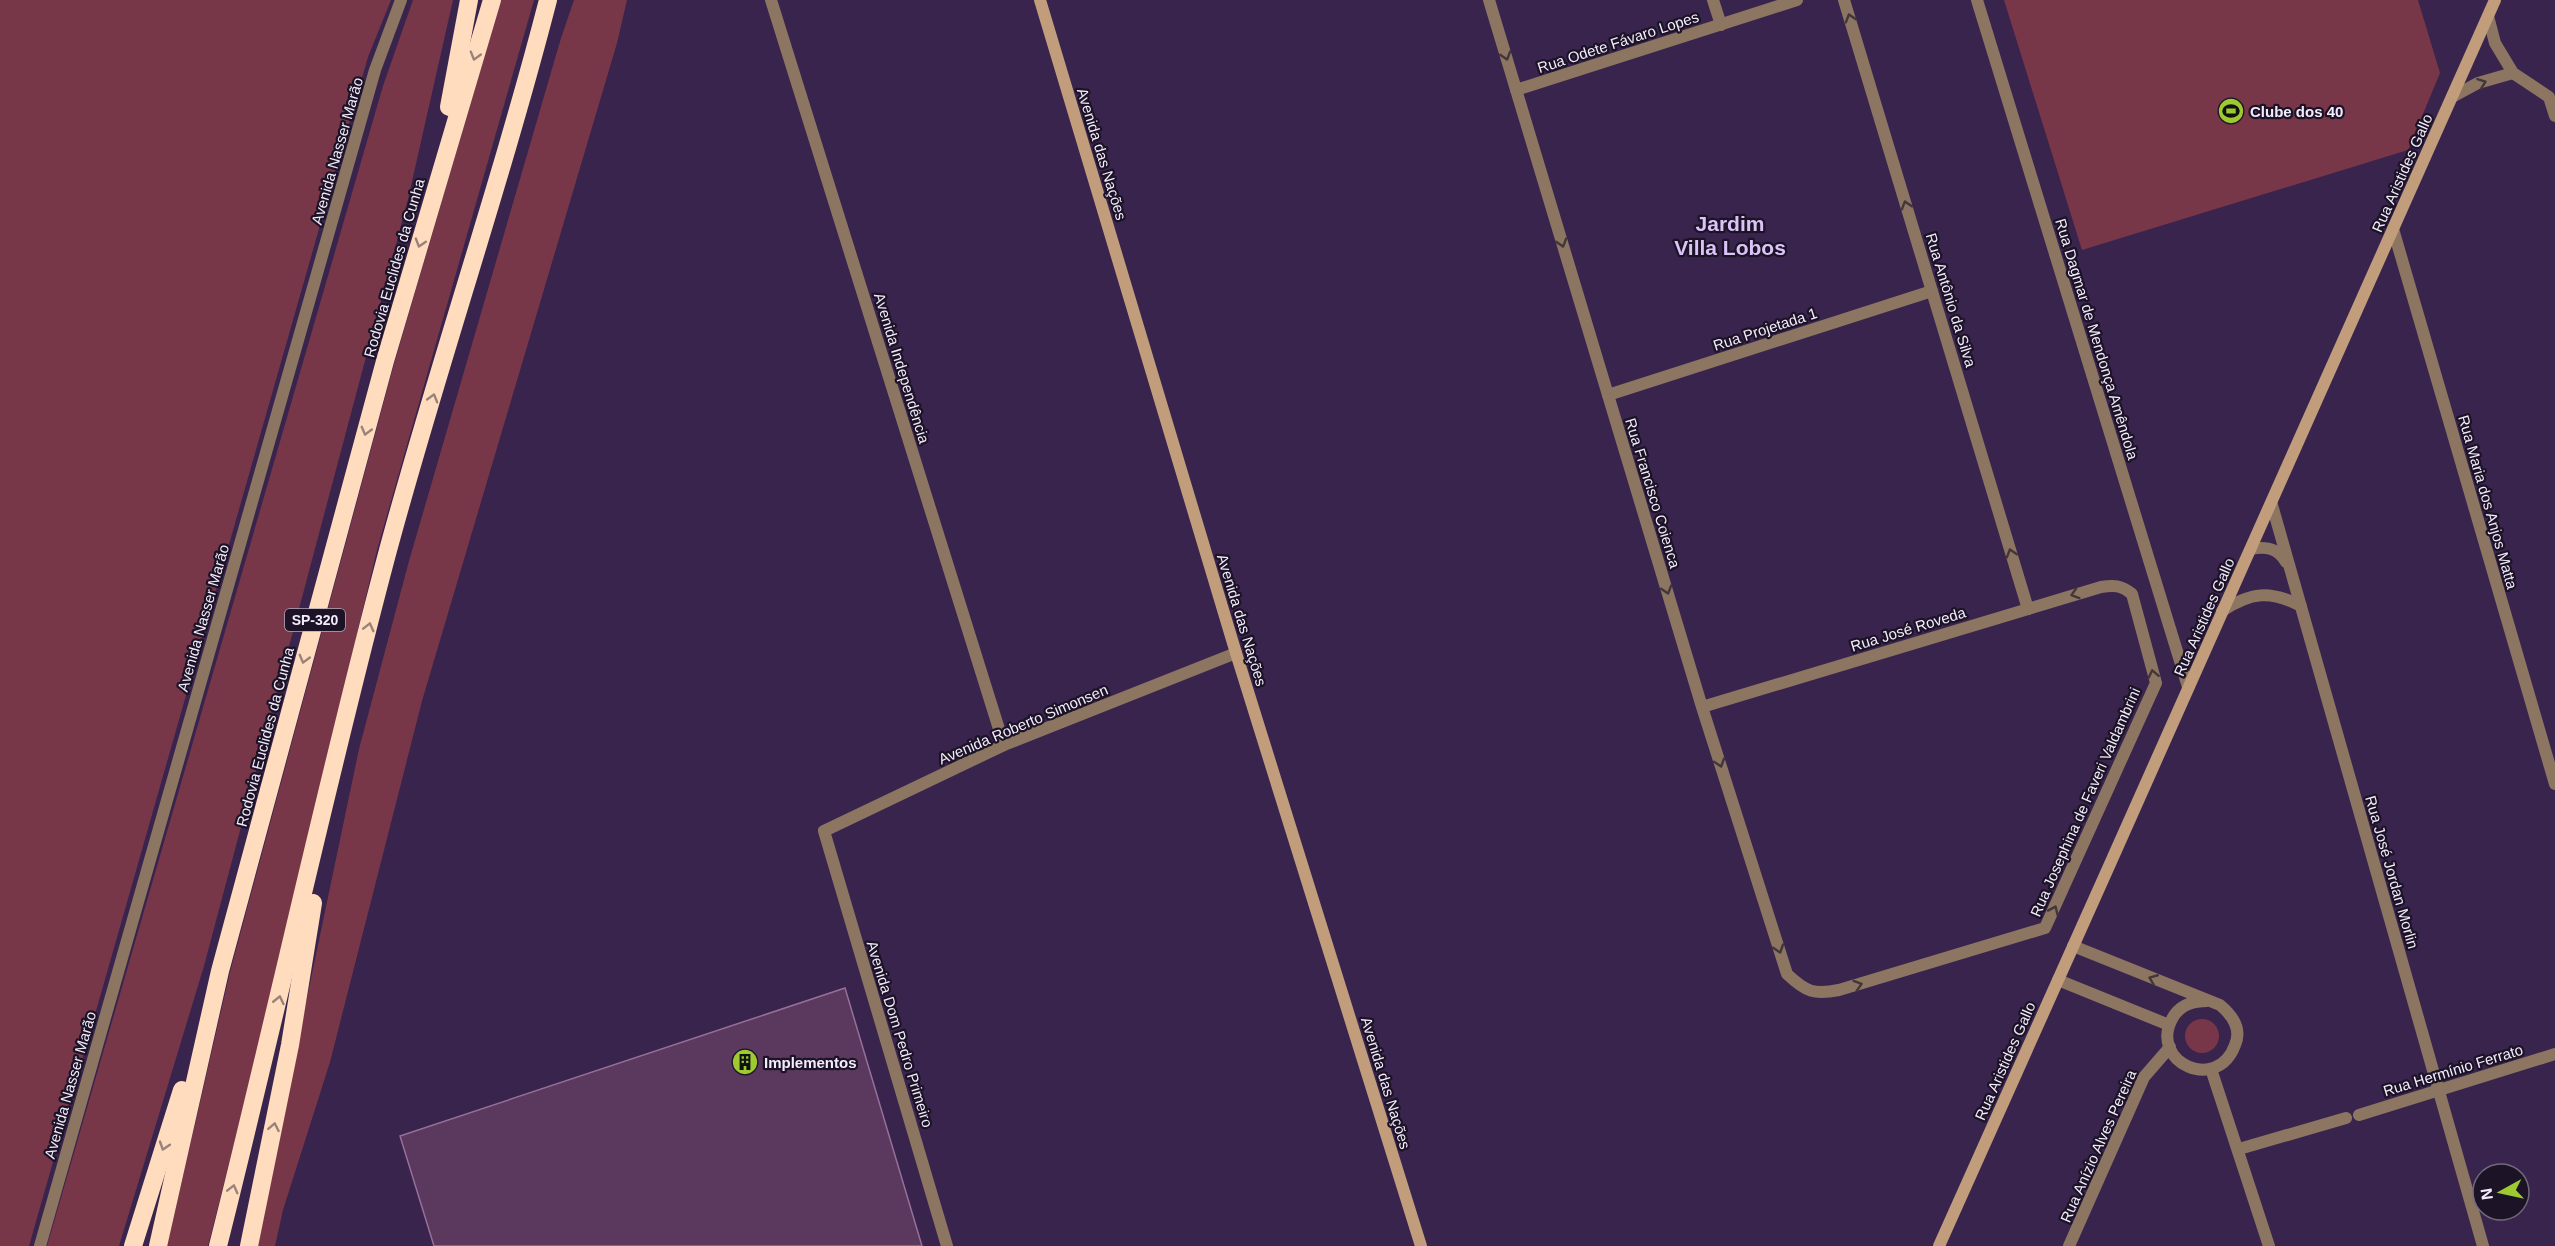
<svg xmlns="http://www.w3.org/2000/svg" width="2555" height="1246" font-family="Helvetica,sans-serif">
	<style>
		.green { fill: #773748 }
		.building { fill: #5b385d; stroke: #977099; stroke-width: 1.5 }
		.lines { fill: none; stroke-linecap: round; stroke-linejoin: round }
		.street { stroke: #8c7661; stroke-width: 12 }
		.secondary { stroke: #c19d7c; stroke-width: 12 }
		.highway { stroke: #fedcbd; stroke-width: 18 }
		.oneway { stroke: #43363b }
		.oneway2 { stroke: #988279 }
		.labels { text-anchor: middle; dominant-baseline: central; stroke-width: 4.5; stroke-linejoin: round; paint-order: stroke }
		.shield { fill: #1c1326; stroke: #b2abbc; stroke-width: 1.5 }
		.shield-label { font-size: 14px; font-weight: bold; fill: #f3ecfc }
		.street-label { font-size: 15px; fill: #f3ecfc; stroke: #1c1326 }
		.poi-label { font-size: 15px; font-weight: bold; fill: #f3ecfc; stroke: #1c1326; text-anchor: start }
		.district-label { font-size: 21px; font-weight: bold; fill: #dbc3f8; stroke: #1c1326 }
	</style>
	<rect width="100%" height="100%" fill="#39244e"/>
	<g class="green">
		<path d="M 0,0 L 391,0 L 368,57 L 29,1246 L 0,1246 Z"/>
		<path d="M 413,0 L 453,0 L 408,199 L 204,966 L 119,1246 L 47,1246 L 383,86 Z"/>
		<path d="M 501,0 L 534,0 L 377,550 L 260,1042 L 208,1246 L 167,1246 L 230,972 L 394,364 Z"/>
		<path d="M 574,0 L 627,0 L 617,43 L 422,701 L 330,1062 L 283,1210 L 275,1246 L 255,1246 L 359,749 L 409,561 L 561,38 Z"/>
		<path d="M 2004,0 L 2418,0 L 2440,73 L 2408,150 L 2082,250 Z"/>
		<circle cx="2202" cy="1036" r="17"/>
	</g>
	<path class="building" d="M 845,988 L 922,1246 L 434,1246 L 400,1136 Z"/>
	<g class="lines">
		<g class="street">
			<path d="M 771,0 L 1004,745"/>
			<path d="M 1489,0 L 1702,707 L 1787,974 C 1806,992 1814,995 1839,990 L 2045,928 L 2156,683 L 2132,594 C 2121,585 2114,585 2101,587 L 1702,707"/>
			<path d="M 1713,0 L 1721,25"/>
			<path d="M 1844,0 L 2028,609"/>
			<path d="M 1977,0 L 2188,687"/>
			<path d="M 2488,16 L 2495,43 L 2513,73 L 2549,97 L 2555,116"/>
			<path d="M 1516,90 L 1797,0"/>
			<path d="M 2452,97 L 2478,83 L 2513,73"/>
			<path d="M 2393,229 L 2555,784"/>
			<path d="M 1608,395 L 1932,291"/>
			<path d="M 2272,505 L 2483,1246"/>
			<path d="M 2251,549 C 2266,546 2278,548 2286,562"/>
			<path d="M 2222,611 C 2251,592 2270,590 2301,606"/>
			<path d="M 2073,946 L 2220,1005 C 2232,1015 2242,1029 2235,1045 C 2217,1094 2149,1062 2172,1019 C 2179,1005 2192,1001 2207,1001"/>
			<path d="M 2058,980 L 2169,1025"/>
			<path d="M 2211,1069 L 2269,1246"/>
			<path d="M 2359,1115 L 2555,1054"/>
			<path d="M 2239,1149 L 2346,1118"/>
			<path d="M 40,1246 L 375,70 L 401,0"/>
			<path d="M 947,1246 L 824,831 L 1004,745 L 1236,653"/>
			<path d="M 2069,1246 L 2144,1077 L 2170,1047"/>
		</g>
		<g class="secondary">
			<path d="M 1040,0 L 1236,653 L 1421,1246"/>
			<path d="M 1939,1246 C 2125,831 2310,416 2495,0"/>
		</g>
		<g class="highway">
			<path d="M 449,107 L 469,0"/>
			<path d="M 133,1246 L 182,1090"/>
			<path d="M 158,1246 L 220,971 L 385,361 L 492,0"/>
			<path d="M 218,1246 C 276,1016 326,783 387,554 C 437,368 500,186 548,0"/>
			<path d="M 249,1246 L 290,1045 L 313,903"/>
		</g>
	</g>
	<defs><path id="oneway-chevron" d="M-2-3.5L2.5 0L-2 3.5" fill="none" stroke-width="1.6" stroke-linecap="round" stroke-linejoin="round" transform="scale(1.5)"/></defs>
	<g class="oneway">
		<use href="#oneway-chevron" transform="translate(1850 18) rotate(-107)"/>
		<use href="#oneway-chevron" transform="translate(1506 56) rotate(73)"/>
		<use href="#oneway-chevron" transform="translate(2482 83) rotate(-20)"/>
		<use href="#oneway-chevron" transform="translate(1906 205) rotate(-107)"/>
		<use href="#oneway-chevron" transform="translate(1562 243) rotate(73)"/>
		<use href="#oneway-chevron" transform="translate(2011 553) rotate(-107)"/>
		<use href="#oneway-chevron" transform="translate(1667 590) rotate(73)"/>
		<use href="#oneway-chevron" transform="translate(2075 594) rotate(163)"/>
		<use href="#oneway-chevron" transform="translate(2153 674) rotate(-102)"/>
		<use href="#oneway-chevron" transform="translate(1720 763) rotate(72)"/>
		<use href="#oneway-chevron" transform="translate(2054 910) rotate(-66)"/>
		<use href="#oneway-chevron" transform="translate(1779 949) rotate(72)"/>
		<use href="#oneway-chevron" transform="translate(2153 979) rotate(-158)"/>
		<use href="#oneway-chevron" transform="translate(1858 985) rotate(-17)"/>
	</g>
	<g class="oneway2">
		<use href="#oneway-chevron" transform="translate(475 56) rotate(106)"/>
		<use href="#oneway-chevron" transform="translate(420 243) rotate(107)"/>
		<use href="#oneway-chevron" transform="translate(433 398) rotate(-74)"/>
		<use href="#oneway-chevron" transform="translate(366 431) rotate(105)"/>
		<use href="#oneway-chevron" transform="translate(369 627) rotate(-76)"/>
		<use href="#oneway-chevron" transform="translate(304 659) rotate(105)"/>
		<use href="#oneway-chevron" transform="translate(279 1000) rotate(-77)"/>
		<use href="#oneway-chevron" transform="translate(274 1127) rotate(-79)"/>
		<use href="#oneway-chevron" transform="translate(164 1146) rotate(108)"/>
		<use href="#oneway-chevron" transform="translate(233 1189) rotate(-76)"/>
	</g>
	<defs>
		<g id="stadium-disc" transform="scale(1.35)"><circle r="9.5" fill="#9dca30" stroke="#1c1326"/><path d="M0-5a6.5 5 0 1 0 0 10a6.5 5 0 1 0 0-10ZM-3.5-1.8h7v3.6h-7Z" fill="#111"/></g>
		<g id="building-disc" transform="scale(1.35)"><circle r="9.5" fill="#9dca30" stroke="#1c1326"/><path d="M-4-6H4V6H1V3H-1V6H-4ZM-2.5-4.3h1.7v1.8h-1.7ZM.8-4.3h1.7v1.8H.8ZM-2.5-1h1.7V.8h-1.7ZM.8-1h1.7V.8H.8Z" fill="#111"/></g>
	</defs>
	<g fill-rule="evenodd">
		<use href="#stadium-disc" x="2231" y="111"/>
		<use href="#building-disc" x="745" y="1062"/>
	</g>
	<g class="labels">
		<rect class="shield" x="285" y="609" width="60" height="22" rx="4.5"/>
		<g class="shield-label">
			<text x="315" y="620">SP-320</text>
		</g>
		<g class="street-label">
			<text transform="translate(1618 42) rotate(-18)">Rua Odete Fávaro Lopes</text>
			<text transform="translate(337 151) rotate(-74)">Avenida Nasser Marão</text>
			<text transform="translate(1102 154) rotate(73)">Avenida das Nações</text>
			<text transform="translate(2402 173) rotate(-66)">Rua Aristides Gallo</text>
			<text transform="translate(394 268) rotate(-74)">Rodovia Euclides da Cunha</text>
			<text transform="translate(1951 300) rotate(73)">Rua Antônio da Silva</text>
			<text transform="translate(1765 329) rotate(-18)">Rua Projetada 1</text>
			<text transform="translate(2097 339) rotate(73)">Rua Dagmar de Mendonça Amêndola</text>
			<text transform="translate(902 368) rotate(73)">Avenida Independência</text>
			<text transform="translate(1653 493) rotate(73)">Rua Francisco Coienca</text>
			<text transform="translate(2488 502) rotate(74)">Rua Maria dos Anjos Matta</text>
			<text transform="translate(2204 617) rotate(-66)">Rua Aristides Gallo</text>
			<text transform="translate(203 618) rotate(-74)">Avenida Nasser Marão</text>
			<text transform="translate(1242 620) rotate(73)">Avenida das Nações</text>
			<text transform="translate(1908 629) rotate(-17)">Rua José Roveda</text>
			<text transform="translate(1023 724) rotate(-23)">Avenida Roberto Simonsen</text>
			<text transform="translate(265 737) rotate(-75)">Rodovia Euclides da Cunha</text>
			<text transform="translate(2085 802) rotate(-66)">Rua Josephina de Faveri Valdambrini</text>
			<text transform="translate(2392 872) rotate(74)">Rua José Jordan Morlin</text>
			<text transform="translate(900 1034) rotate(73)">Avenida Dom Pedro Primeiro</text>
			<text transform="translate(2005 1061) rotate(-66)">Rua Aristides Gallo</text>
			<text transform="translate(2453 1070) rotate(-17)">Rua Hermínio Ferrato</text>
			<text transform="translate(1386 1083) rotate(73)">Avenida das Nações</text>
			<text transform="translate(70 1085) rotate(-74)">Avenida Nasser Marão</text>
			<text transform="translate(2098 1146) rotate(-66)">Rua Anízio Alves Pereira</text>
		</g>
		<g class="poi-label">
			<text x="2250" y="111">Clube dos 40</text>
			<text x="764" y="1062">Implementos</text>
		</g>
		<g class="district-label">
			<text x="1730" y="223">Jardim<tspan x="1730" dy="24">Villa Lobos</tspan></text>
		</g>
	</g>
	<g transform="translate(2501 1192) rotate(262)"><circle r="28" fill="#1c1326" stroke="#726a7c" stroke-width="1.5"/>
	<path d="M0-4.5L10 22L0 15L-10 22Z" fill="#9dca30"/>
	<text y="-9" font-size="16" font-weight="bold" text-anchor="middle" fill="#f3ecfc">N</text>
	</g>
</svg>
